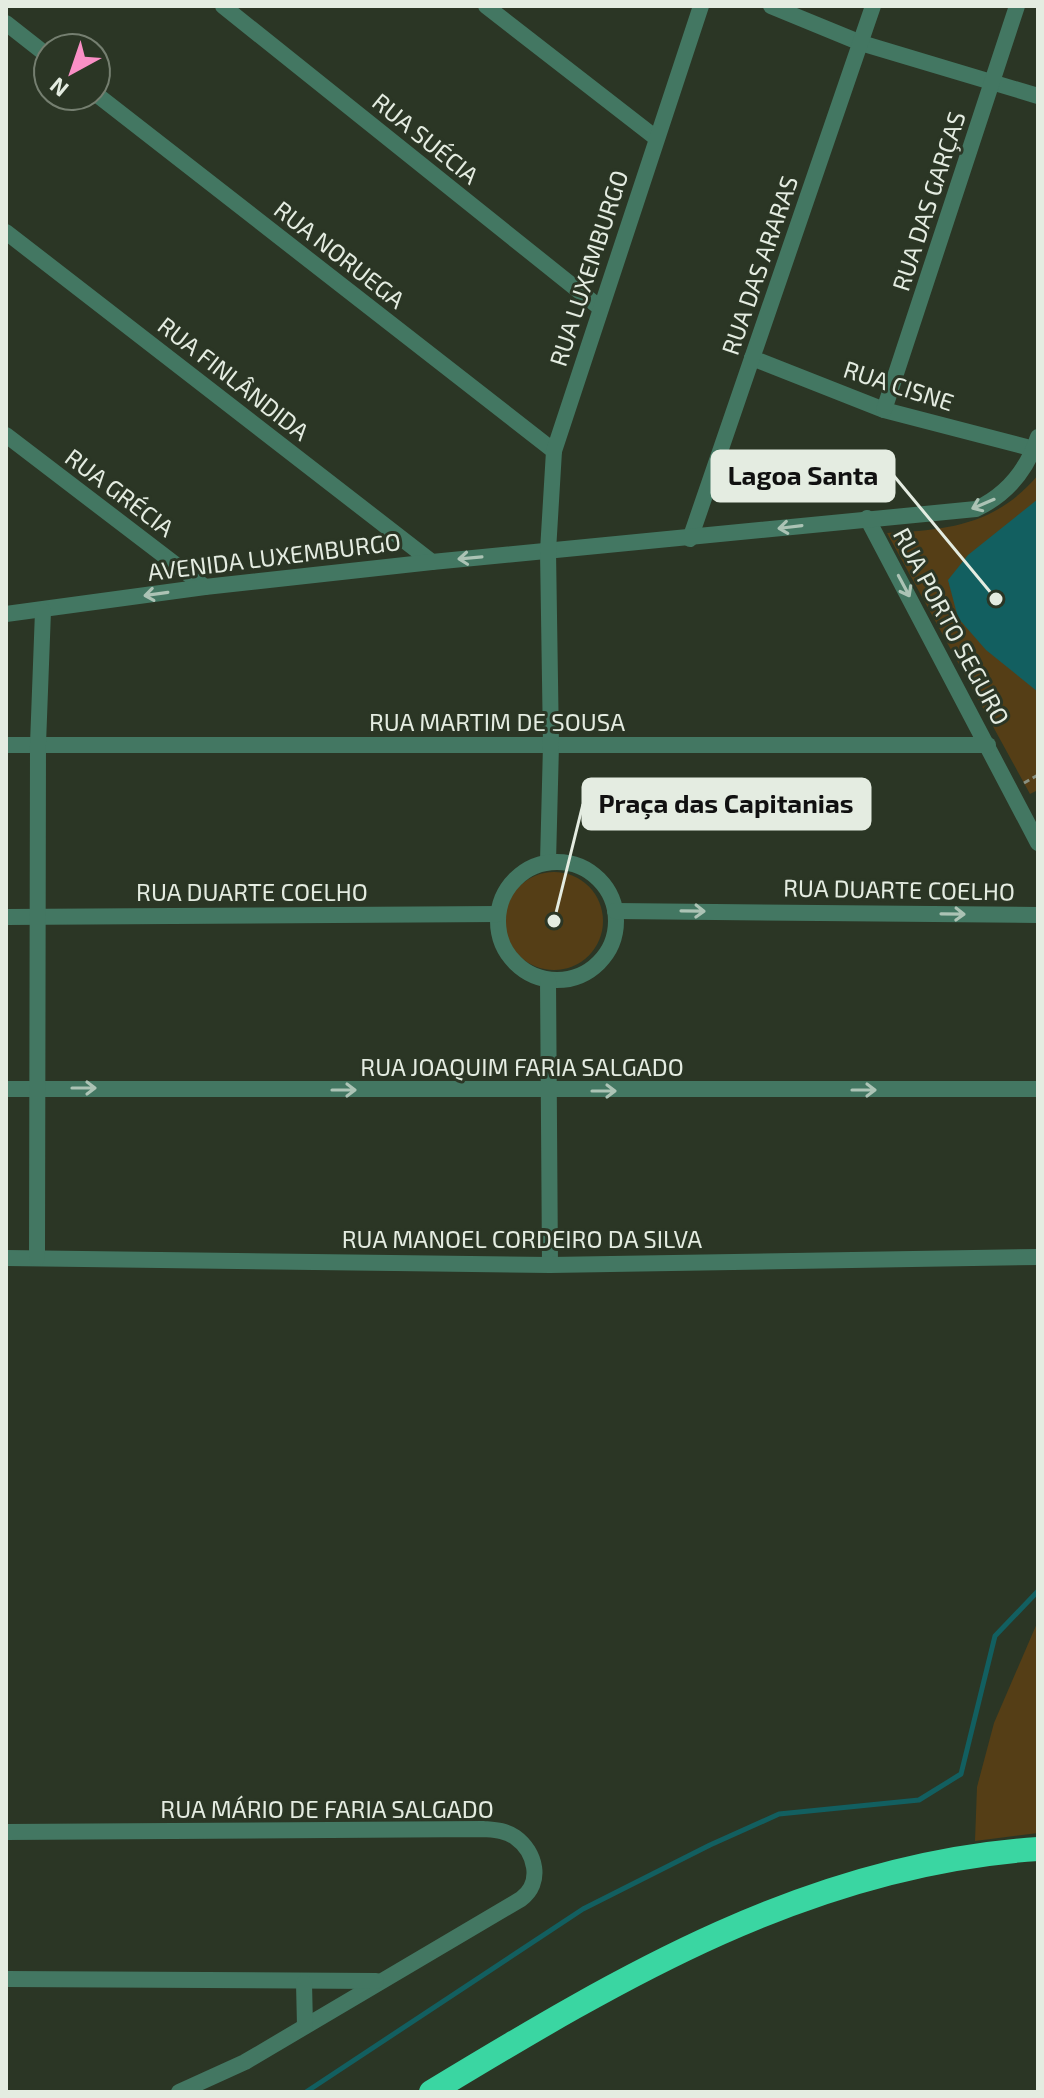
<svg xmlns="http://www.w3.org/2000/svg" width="1044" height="2098" font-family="'Exo 2',sans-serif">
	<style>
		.green { fill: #553e16 }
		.water { fill: #125f60 }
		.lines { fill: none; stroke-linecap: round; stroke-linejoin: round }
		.stream { stroke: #125f60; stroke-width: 5 }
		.path { stroke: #889183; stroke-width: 3; stroke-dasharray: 6 4; stroke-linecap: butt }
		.street { stroke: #437762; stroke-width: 16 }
		.highway { stroke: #3ad6a2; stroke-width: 24 }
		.oneway { stroke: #acc3b5 }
		.labels { text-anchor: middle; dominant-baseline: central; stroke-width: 6; stroke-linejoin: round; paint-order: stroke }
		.street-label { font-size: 24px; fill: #e4ece1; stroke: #2b3625 }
		.leader { fill: none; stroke: #e4ece1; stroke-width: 3 }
		.callout-dot { fill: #e4ece1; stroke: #2b3625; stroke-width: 3 }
		.callout { fill: #e4ece1; stroke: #e4ece1; stroke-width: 3 }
		.callout-label { font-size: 26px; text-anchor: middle; font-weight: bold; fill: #111 }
	</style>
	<rect width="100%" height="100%" fill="#2b3625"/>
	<g class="green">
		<path d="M 1038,475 L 1038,790 L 1030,794 L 887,533 C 948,530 996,525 1038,475 Z"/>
		<circle cx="554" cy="921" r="49"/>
		<path d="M 1038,1621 L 1038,1833 L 975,1841 L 977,1787 L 994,1723 Z"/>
	</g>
	<path class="water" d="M 1038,499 L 1038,692 L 986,650 L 958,618 L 948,580 L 968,555 Z"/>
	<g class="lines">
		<path class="stream" d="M 306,2092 L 583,1909 L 710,1845 L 779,1814 L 919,1800 L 961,1774 L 995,1636 L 1038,1591"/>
		<path class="path" d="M 1024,783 L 1038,775"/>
		<g class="street">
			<path d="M 223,6 L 599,307"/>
			<path d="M 486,6 L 656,138"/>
			<path d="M 771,6 L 861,43 L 1038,96"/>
			<path d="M 6,23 L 48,56"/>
			<path d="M 96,94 L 554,451"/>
			<path d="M 6,232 L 432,562"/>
			<path d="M 752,358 L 884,410 L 1034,449"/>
			<path d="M 884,410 L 1017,6"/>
			<path d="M 6,435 L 205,587"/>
			<path d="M 867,518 L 1038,843"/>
			<path d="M 690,539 L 873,6"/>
			<path d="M 6,614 L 205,587 L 432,562 L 976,509 C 1008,494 1027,470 1038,437"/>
			<path d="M 6,745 L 988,745"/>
			<path d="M 548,862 L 551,745 L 548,551 L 554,451 L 701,6"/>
			<circle cx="557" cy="921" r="59"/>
			<path d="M 615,911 L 1038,915"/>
			<path d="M 6,917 L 498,914"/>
			<path d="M 548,980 L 550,1265"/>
			<path d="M 6,1089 L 1038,1089"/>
			<path d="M 6,1258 L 550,1265 L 1038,1257"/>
			<path d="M 37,1258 L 38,744 L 43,611"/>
			<path d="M 6,1832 L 483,1829 C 494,1830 505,1830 515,1837 C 536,1852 543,1883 521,1899 L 245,2062 L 179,2092"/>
			<path d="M 6,1979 L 376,1981"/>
			<path d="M 304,1983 L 305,2026"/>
		</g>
		<path class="highway" d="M 431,2092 C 621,1977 810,1864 1038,1849"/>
	</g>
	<defs><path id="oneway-shaft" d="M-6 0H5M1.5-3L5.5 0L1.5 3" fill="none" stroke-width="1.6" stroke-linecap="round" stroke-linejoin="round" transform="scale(2)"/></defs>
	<g class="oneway">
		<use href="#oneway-shaft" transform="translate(983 504) rotate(157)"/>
		<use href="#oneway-shaft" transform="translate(790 527) rotate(173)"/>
		<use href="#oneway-shaft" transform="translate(470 558) rotate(175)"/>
		<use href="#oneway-shaft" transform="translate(904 586) rotate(62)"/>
		<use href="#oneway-shaft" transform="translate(156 594) rotate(172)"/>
		<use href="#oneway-shaft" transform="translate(693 911) rotate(1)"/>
		<use href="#oneway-shaft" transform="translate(953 914) rotate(1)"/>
		<use href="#oneway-shaft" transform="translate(84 1088)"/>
		<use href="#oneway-shaft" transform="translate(344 1090)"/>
		<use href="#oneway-shaft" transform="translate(864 1090)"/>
		<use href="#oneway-shaft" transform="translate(604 1091)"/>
	</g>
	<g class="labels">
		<g class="street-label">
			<text transform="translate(426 138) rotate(39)">RUA SUÉCIA</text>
			<text transform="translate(928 201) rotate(-72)">RUA DAS GARÇAS</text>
			<text transform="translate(340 254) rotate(38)">RUA NORUEGA</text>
			<text transform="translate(759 265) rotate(-71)">RUA DAS ARARAS</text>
			<text transform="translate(588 268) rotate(-72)">RUA LUXEMBURGO</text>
			<text transform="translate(234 378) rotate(38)">RUA FINLÂNDIDA</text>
			<text transform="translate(899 385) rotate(18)">RUA CISNE</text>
			<text transform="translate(120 492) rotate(37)">RUA GRÉCIA</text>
			<text transform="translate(274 556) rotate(-7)">AVENIDA LUXEMBURGO</text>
			<text transform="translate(952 626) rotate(62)">RUA PORTO SEGURO</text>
			<text x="497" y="721">RUA MARTIM DE SOUSA</text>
			<text transform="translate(899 889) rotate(1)">RUA DUARTE COELHO</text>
			<text x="252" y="891">RUA DUARTE COELHO</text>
			<text x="522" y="1066">RUA JOAQUIM FARIA SALGADO</text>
			<text x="522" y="1238">RUA MANOEL CORDEIRO DA SILVA</text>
			<text x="327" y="1808">RUA MÁRIO DE FARIA SALGADO</text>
		</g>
	</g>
	<path class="leader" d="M996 599L894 476M554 921L583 804"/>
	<g class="callout-dot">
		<circle cx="996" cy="599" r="8"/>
		<circle cx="554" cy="921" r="8"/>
	</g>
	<g class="callout">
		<rect x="712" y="451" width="182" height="50" rx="8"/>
		<rect x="583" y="779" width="287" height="50" rx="8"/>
	</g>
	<g class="callout-label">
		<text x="803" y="485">Lagoa Santa</text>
		<text x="726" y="813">Praça das Capitanias</text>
	</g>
	<rect width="1044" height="2098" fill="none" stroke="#e4ece1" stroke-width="16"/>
	<g transform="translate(72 72) rotate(220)"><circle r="38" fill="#2b3625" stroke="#757f70" stroke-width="2"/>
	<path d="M0-6L14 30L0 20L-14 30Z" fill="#fa8fc6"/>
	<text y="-12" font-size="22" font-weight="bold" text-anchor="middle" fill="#e4ece1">N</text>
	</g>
</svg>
